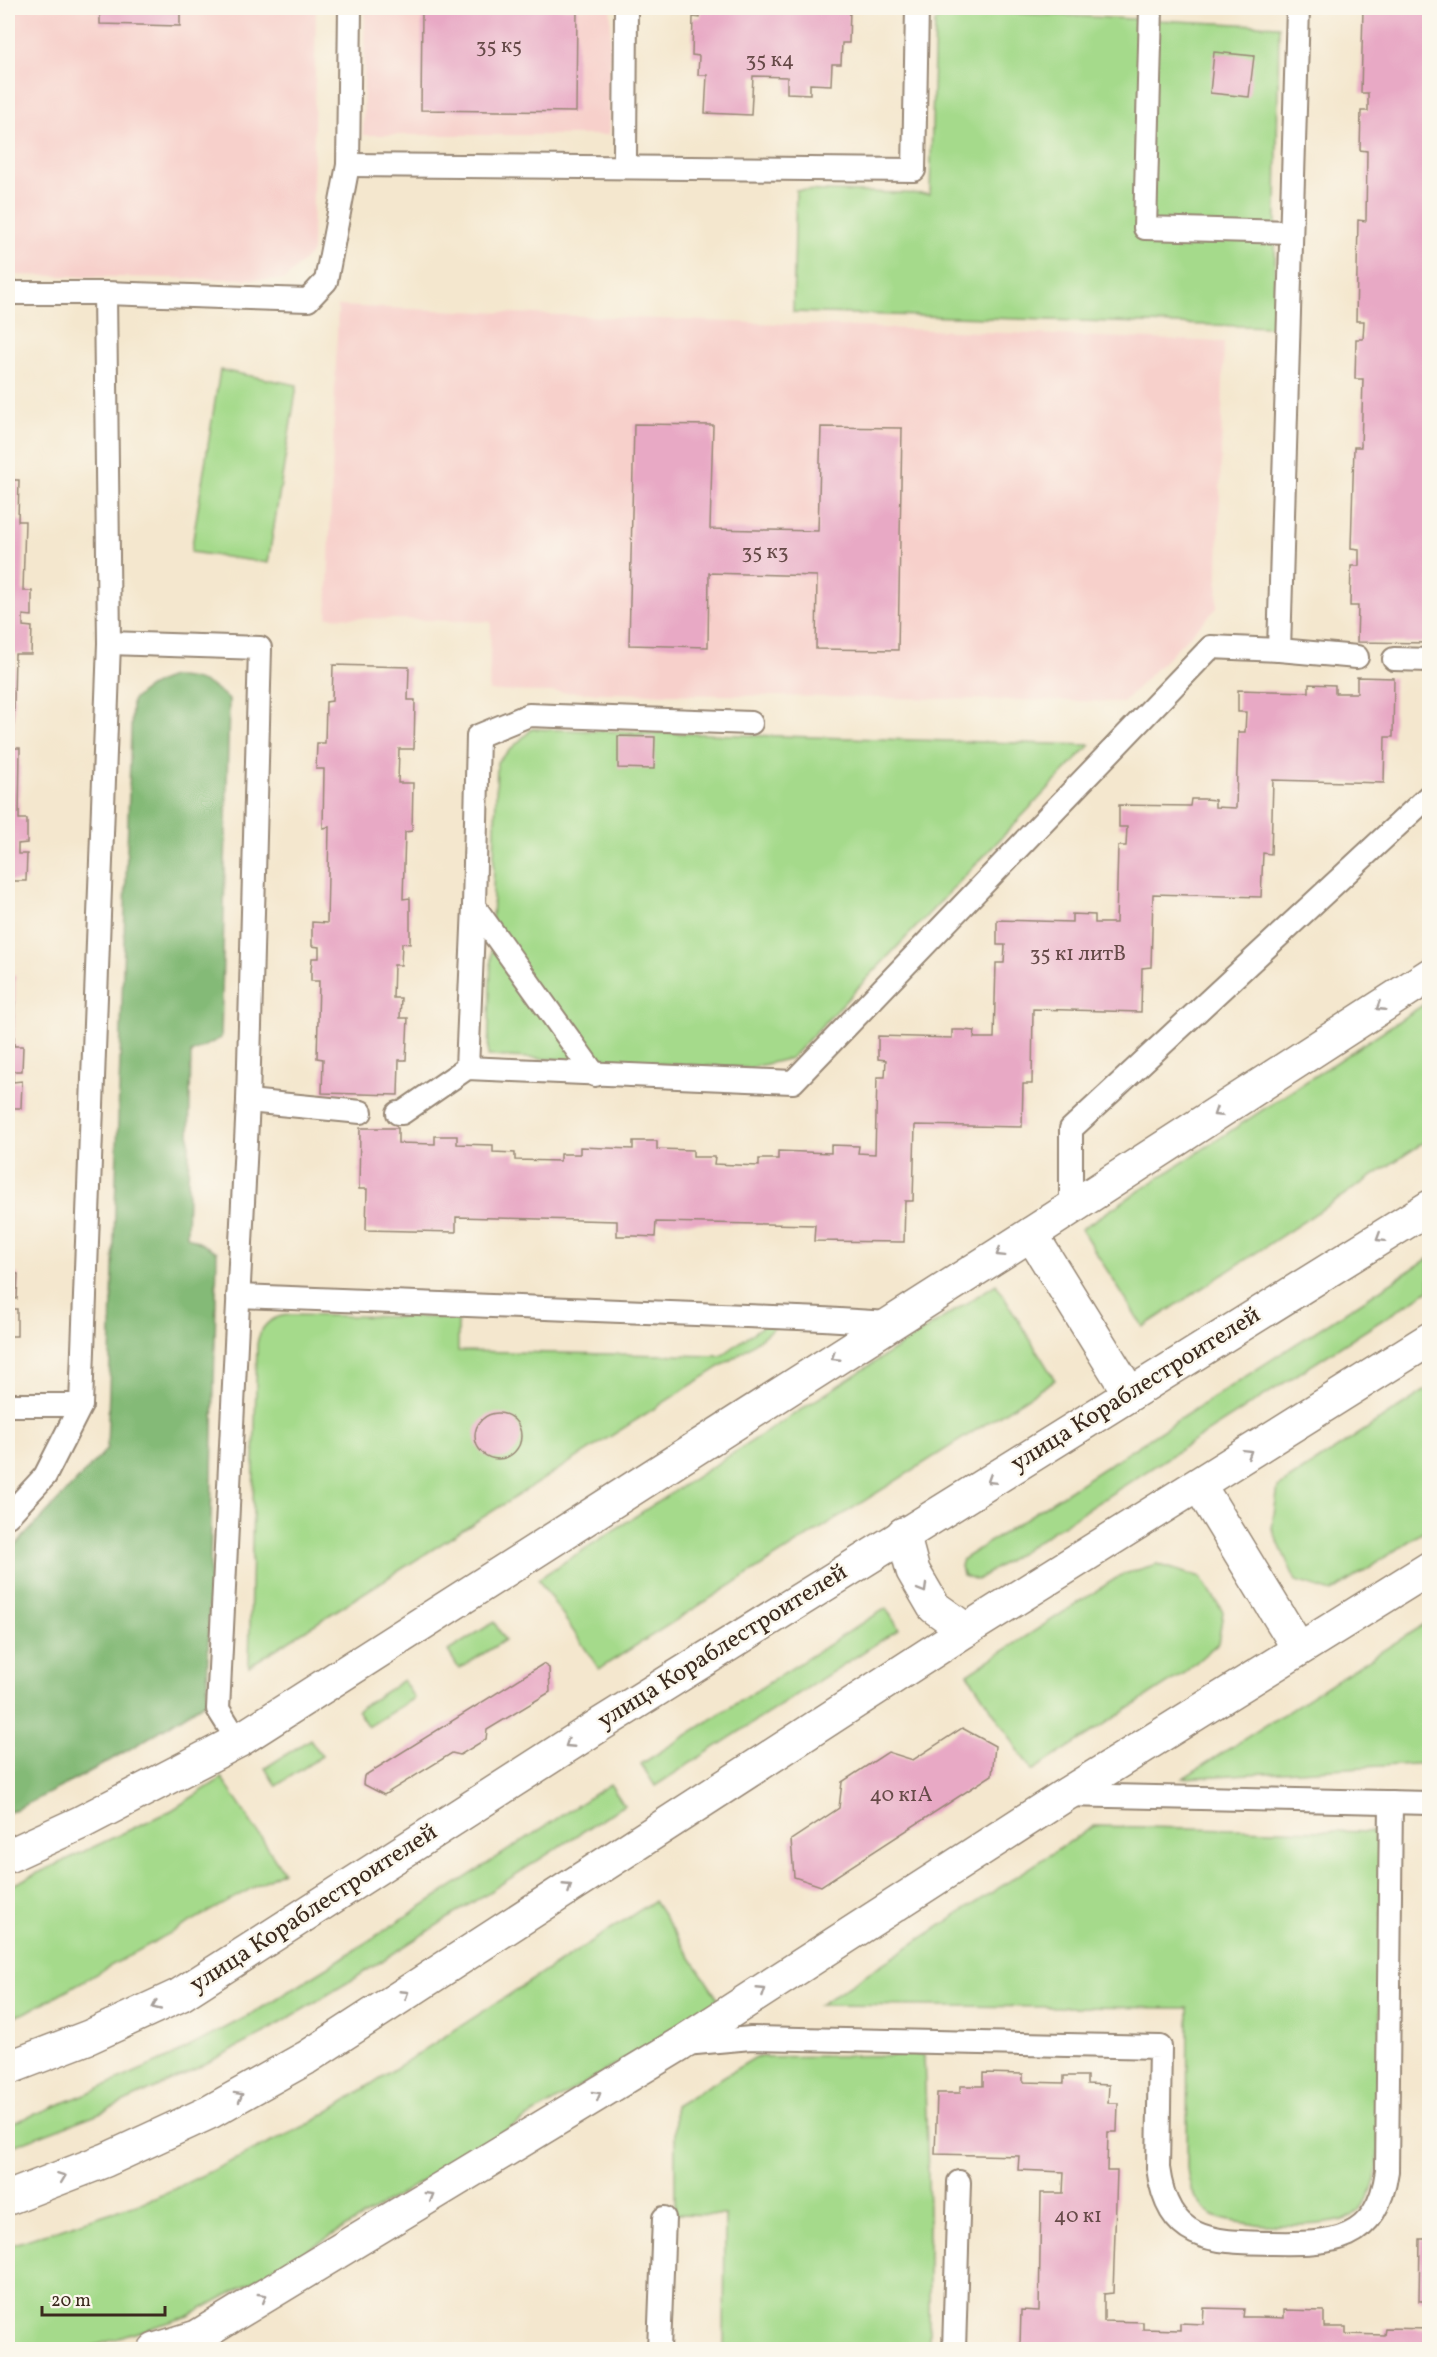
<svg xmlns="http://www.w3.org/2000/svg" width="1437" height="2357" font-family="Vollkorn,serif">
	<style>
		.built { fill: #f7d0cb }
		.green { fill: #a5da8b; stroke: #708254; stroke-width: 1.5 }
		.forest { fill: #84ba77; stroke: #60724a; stroke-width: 1.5 }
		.building { fill: #e8a9c5 }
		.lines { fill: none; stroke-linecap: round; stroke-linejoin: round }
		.lane-casing { stroke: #988876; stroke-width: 26 }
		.street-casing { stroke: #988876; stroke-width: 36 }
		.secondary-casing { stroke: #988876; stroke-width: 36 }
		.lane { stroke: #fff; stroke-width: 22 }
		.street { stroke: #fff; stroke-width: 33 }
		.secondary { stroke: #fff; stroke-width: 33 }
		.oneway { stroke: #a79f9a }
		.labels { text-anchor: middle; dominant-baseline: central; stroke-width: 5; stroke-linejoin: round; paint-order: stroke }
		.number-label { font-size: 21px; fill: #664a48 }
		.street-label { font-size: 24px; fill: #3b2a1e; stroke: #fbf7ec }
	</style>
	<rect width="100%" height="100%" fill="#fbf7ec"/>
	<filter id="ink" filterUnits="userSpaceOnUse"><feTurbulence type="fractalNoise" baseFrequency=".0167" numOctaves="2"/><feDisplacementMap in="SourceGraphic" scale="12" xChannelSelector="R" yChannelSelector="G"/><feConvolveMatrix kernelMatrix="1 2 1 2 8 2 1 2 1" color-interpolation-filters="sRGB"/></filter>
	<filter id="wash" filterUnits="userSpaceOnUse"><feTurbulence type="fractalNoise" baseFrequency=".008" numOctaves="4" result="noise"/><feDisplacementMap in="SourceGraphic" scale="24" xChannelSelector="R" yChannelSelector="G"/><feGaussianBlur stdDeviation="1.35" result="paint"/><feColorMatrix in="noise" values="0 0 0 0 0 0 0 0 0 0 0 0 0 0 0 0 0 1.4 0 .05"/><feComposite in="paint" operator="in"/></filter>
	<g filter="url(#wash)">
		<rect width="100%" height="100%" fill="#f4e7ce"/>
		<g class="built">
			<path d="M 8,8 L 316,8 L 312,252 L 285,280 L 8,275 Z"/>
			<path d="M 365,8 L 611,8 L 609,135 L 363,135 Z"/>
			<path d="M 338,306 L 1224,342 L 1217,608 L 1123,702 L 489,691 L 491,622 L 327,617 Z"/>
		</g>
		<g class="green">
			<path d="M 950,10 L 1279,26 L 1274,327 L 793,312 L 796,190 L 930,194 L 935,22 Z"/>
			<path d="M 220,370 L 297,385 L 268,563 L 191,552 Z"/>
			<path d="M 532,729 L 1090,745 L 791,1058 L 750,1068 L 488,1056 L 497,762 Z"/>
			<path d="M 1429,1001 L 1429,1139 L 1143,1327 L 1081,1229 Z"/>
			<path d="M 1429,1258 L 1429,1290 L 977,1580 L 963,1575 L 961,1566 L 963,1559 Z"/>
			<path d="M 996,1284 L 1055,1380 L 599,1669 L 538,1579 Z"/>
			<path d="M 288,1315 L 458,1318 L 458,1351 L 721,1356 L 764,1325 L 778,1325 L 737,1356 L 249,1666 L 257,1344 C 260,1326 270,1317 288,1315 Z"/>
			<path d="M 1429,1388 L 1429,1528 L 1332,1592 L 1296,1581 L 1272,1529 L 1278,1487 Z"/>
			<path d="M 1157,1564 L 1201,1578 L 1223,1612 L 1218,1643 L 1184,1673 L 1032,1771 L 968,1674 L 1121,1575 Z"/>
			<path d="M 886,1608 L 899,1629 L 655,1786 L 641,1764 Z"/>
			<path d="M 1429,1621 L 1429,1763 L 1183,1778 Z"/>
			<path d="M 494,1622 L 505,1640 L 459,1669 L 448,1651 Z"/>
			<path d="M 403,1680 L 414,1698 L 368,1727 L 357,1710 Z"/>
			<path d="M 310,1739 L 322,1756 L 276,1786 L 265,1768 Z"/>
			<path d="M 222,1778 L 283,1871 L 25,2013 L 8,2018 L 8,1887 L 172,1810 Z"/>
			<path d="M 610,1784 L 624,1805 L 352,1980 L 262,2034 L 184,2075 L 102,2112 L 8,2148 L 8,2125 L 93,2091 L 174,2055 L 250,2015 L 339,1960 Z"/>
			<path d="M 1094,1826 L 1372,1832 L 1382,1844 L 1378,2169 C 1373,2189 1369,2204 1352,2216 C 1332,2229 1232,2228 1212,2215 C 1195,2203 1189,2187 1187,2168 L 1188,2008 L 819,2005 Z"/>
			<path d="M 654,1901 L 720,2002 L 286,2263 L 189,2316 L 84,2349 L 8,2349 L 8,2246 L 155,2198 L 311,2123 Z"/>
			<path d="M 924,2055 L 929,2209 L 929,2349 L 724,2349 L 725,2215 L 675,2214 L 675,2106 L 756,2057 Z"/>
		</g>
		<path class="forest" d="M 172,677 C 196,677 212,683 229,700 L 221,1038 L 191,1053 L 187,1236 L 217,1252 L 207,1701 C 143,1743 77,1781 8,1813 L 8,1553 L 107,1449 L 132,701 C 144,689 155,682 172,677 Z"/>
		<g id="blocks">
			<g class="building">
				<path d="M 100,8 L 180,8 L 180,26 L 100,24 Z"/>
				<path d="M 422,8 L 577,8 L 576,112 L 421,110 Z"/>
				<path d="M 700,8 L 850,8 L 849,43 L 842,43 L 841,64 L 832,64 L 831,85 L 810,84 L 810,94 L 787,93 L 787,77 L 753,76 L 751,115 L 705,113 L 707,75 L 698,75 L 699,56 L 692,55 L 693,17 L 700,18 Z"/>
				<path d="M 1363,8 L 1430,8 L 1430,643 L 1357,642 L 1358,606 L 1350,606 L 1351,566 L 1359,566 L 1359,549 L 1351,548 L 1354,447 L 1361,447 L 1363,379 L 1355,379 L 1356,339 L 1363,339 L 1364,321 L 1356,321 L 1358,220 L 1366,221 L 1367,151 L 1360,150 L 1361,111 L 1368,111 L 1368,93 L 1361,93 Z"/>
				<path d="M 1214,52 L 1254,56 L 1249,97 L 1210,93 Z"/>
				<path d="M 634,424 L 713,425 L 710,529 L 818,531 L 821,427 L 902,428 L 898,650 L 816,649 L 817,576 L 709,573 L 708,647 L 629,645 Z"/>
				<path d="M 8,480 L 19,480 L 18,521 L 25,521 L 23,591 L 32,591 L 32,616 L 23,615 L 23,626 L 32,627 L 31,654 L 15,654 L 13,748 L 20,748 L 19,819 L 27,819 L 27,843 L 18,844 L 18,854 L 27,854 L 26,881 L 10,881 L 9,924 L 8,924 Z"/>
				<path d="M 333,665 L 409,667 L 408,700 L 415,700 L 414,749 L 399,749 L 398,783 L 413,783 L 412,831 L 405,832 L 403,899 L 410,898 L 410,944 L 402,943 L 401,965 L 394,965 L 393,998 L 401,998 L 400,1018 L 408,1018 L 406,1060 L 399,1060 L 398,1095 L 322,1093 L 323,1059 L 317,1058 L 319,981 L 311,981 L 311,970 L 312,958 L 319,958 L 319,947 L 312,946 L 312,922 L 327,923 L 329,827 L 323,828 L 324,769 L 316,769 L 317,743 L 325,743 L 326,702 L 332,701 Z"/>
				<path d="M 1357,677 L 1394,678 L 1393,737 L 1385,737 L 1384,783 L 1273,780 L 1271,854 L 1263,853 L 1261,897 L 1153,894 L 1151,967 L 1142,968 L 1141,1012 L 1033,1009 L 1032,1084 L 1023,1084 L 1022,1127 L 915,1125 L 913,1201 L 905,1201 L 904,1242 L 814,1241 L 815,1225 L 656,1222 L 655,1237 L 635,1236 L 617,1236 L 617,1221 L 456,1217 L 456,1232 L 366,1230 L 367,1189 L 359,1189 L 360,1128 L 398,1128 L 398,1143 L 435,1144 L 435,1136 L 457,1136 L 457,1144 L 493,1145 L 493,1152 L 515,1153 L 515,1160 L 560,1161 L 560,1154 L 580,1154 L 580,1147 L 633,1149 L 633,1141 L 657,1141 L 657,1149 L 693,1150 L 693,1157 L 715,1157 L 714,1164 L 759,1166 L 759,1159 L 778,1159 L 778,1151 L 831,1153 L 831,1145 L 859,1146 L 858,1153 L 875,1154 L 877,1077 L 885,1077 L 886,1060 L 878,1059 L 878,1036 L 952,1038 L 952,1030 L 962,1030 L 975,1031 L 974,1038 L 994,1038 L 996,963 L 1004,963 L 1005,945 L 997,945 L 997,920 L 1072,922 L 1072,914 L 1095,915 L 1095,923 L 1116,923 L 1118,846 L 1126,846 L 1127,827 L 1119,827 L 1119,805 L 1190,806 L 1191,799 L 1204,799 L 1215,800 L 1215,807 L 1236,808 L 1238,732 L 1245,732 L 1246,712 L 1238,712 L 1238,690 L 1309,692 L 1309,684 L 1335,685 L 1335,693 L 1357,693 Z"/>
				<path d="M 618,736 L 655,737 L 654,769 L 618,768 Z"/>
				<path d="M 8,975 L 15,976 L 14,1046 L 23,1046 L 22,1071 L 13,1071 L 13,1082 L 22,1081 L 21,1108 L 8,1108 Z"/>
				<path d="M 8,1203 L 10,1203 L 9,1243 L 8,1243 Z"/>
				<path d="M 8,1273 L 18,1274 L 17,1299 L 8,1298 Z"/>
				<rect x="8" y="1309" width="9" height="27"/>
				<circle cx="498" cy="1436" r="23"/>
				<path d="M 543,1664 L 549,1668 L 550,1692 L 487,1730 L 486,1739 L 460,1755 L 452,1753 L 384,1795 L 363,1784 L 364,1776 Z"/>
				<path d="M 962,1728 L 995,1746 L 992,1775 L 821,1886 L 794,1877 L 791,1840 L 839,1808 L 842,1782 L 888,1752 L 913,1760 Z"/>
				<path d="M 983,2073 L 1023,2074 L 1023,2082 L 1064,2083 L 1064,2076 L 1087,2076 L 1087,2084 L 1109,2085 L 1108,2103 L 1118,2103 L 1117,2132 L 1108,2132 L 1107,2171 L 1117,2171 L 1113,2293 L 1104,2294 L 1104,2321 L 1143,2322 L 1143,2329 L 1180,2330 L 1180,2323 L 1203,2324 L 1204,2308 L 1244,2309 L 1243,2317 L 1256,2317 L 1284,2318 L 1284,2310 L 1324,2311 L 1324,2327 L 1346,2327 L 1346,2334 L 1384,2335 L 1385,2328 L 1430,2329 L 1430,2350 L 1013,2350 L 1013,2346 L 1020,2346 L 1021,2310 L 1039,2311 L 1041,2193 L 1063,2193 L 1064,2172 L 1018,2170 L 1019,2156 L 935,2154 L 937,2093 L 960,2093 L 960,2086 L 983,2086 Z"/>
				<path d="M 1420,2239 L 1430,2239 L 1430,2301 L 1419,2301 Z"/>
			</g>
		</g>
	</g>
	<g filter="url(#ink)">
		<use href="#blocks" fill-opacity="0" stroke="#988876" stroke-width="1.5"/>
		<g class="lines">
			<g class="lane-casing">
				<g id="lane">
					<path d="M 1151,8 L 1145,228 L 1291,232"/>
					<path d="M 625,156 L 626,8"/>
					<path d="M 348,165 L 914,170 L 917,8"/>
					<path d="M 8,293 L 105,293 L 308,300 L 326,281 L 348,165 L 350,8"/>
					<path d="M 109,643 L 260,648 L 248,1101 L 218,1709 L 238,1741"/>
					<path d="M 1279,650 L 1298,8"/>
					<path d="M 1394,659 L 1430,660"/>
					<path d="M 474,906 L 595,1075"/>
					<path d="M 467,1068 L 474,906 L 478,736 L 529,715 L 751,723"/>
					<path d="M 248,1101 L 361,1112"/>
					<path d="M 398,1113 L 402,1113 L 467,1068 L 793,1082 L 1211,647 L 1279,650 L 1357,657"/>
					<path d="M 1071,1207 L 1071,1129 L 1430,795"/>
					<path d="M 238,1296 L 823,1319 L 889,1323"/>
					<path d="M 8,1405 L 81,1405 L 109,643 L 105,293"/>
					<path d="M 8,1516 L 45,1476 L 81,1405"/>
					<path d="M 1065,1795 L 1430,1803"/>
					<path d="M 685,2044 L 751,2038 L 1160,2047 L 1158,2168 C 1168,2242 1210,2242 1272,2243 C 1332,2244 1377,2243 1387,2171 L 1391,1802"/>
					<path d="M 659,2350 L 664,2218"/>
					<path d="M 954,2350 L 959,2182"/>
				</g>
			</g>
			<g class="street-casing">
				<g id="street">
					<path d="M 1031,1234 L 1130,1394"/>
					<path d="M 1199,1485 L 1299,1649"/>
					<path d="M 8,1856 L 82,1822 L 238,1741 L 1031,1234 L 1430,975"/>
					<path d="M 155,2350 L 197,2337 L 680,2044 L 1065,1795 L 1430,1568"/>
				</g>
			</g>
			<g class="secondary-casing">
				<g id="secondary">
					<path d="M 903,1534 L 913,1571 L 934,1607 L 966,1630"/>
					<path d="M 8,2068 L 89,2037 L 180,1995 L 598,1726 L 1430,1207"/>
					<path d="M 8,2198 L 106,2160 L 210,2112 L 306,2058 L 966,1630 L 1430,1339"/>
				</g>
			</g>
			<use href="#lane" class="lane"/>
			<use href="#street" class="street"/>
			<use href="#secondary" class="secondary"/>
		</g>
		<defs><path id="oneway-chevron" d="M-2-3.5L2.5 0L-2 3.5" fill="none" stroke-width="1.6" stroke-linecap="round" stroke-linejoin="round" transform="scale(1.5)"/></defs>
		<g class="oneway">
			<use href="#oneway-chevron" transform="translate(1380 1007) rotate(147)"/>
			<use href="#oneway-chevron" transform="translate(1217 1113) rotate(147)"/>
			<use href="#oneway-chevron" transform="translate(1380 1238) rotate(148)"/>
			<use href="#oneway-chevron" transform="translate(1000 1253) rotate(148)"/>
			<use href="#oneway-chevron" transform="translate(835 1357) rotate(147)"/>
			<use href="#oneway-chevron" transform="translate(1248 1453) rotate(-32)"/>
			<use href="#oneway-chevron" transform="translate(991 1480) rotate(148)"/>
			<use href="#oneway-chevron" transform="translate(923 1589) rotate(60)"/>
			<use href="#oneway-chevron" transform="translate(569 1744) rotate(147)"/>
			<use href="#oneway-chevron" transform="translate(568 1887) rotate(-33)"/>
			<use href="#oneway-chevron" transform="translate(762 1991) rotate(-33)"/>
			<use href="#oneway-chevron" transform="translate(405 1994) rotate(-33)"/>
			<use href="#oneway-chevron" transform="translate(156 2006) rotate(155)"/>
			<use href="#oneway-chevron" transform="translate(597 2095) rotate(-31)"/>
			<use href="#oneway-chevron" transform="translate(239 2096) rotate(-29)"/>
			<use href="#oneway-chevron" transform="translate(62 2177) rotate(-21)"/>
			<use href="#oneway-chevron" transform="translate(430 2196) rotate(-31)"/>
			<use href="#oneway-chevron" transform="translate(263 2297) rotate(-31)"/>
		</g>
	</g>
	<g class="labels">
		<g class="number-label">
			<text x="499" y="46">35 к5</text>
			<text x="770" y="60">35 к4</text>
			<text x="765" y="552">35 к3</text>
			<text x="1078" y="954">35 к1 литВ</text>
			<text x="901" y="1795">40 к1А</text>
			<text x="1078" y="2216">40 к1</text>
		</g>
		<g class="street-label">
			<text transform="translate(1136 1390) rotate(-32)">улица Кораблестроителей</text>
			<text transform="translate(723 1647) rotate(-32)">улица Кораблестроителей</text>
			<text transform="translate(314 1909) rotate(-33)">улица Кораблестроителей</text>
		</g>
	</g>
	<rect width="1437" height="2357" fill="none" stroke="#fbf7ec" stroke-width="30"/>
	<path d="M42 2306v9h123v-9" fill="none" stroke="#3b2a1e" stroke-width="3"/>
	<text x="51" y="2306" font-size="18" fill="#3b2a1e" stroke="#fbf7ec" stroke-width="4.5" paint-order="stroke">20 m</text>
</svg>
